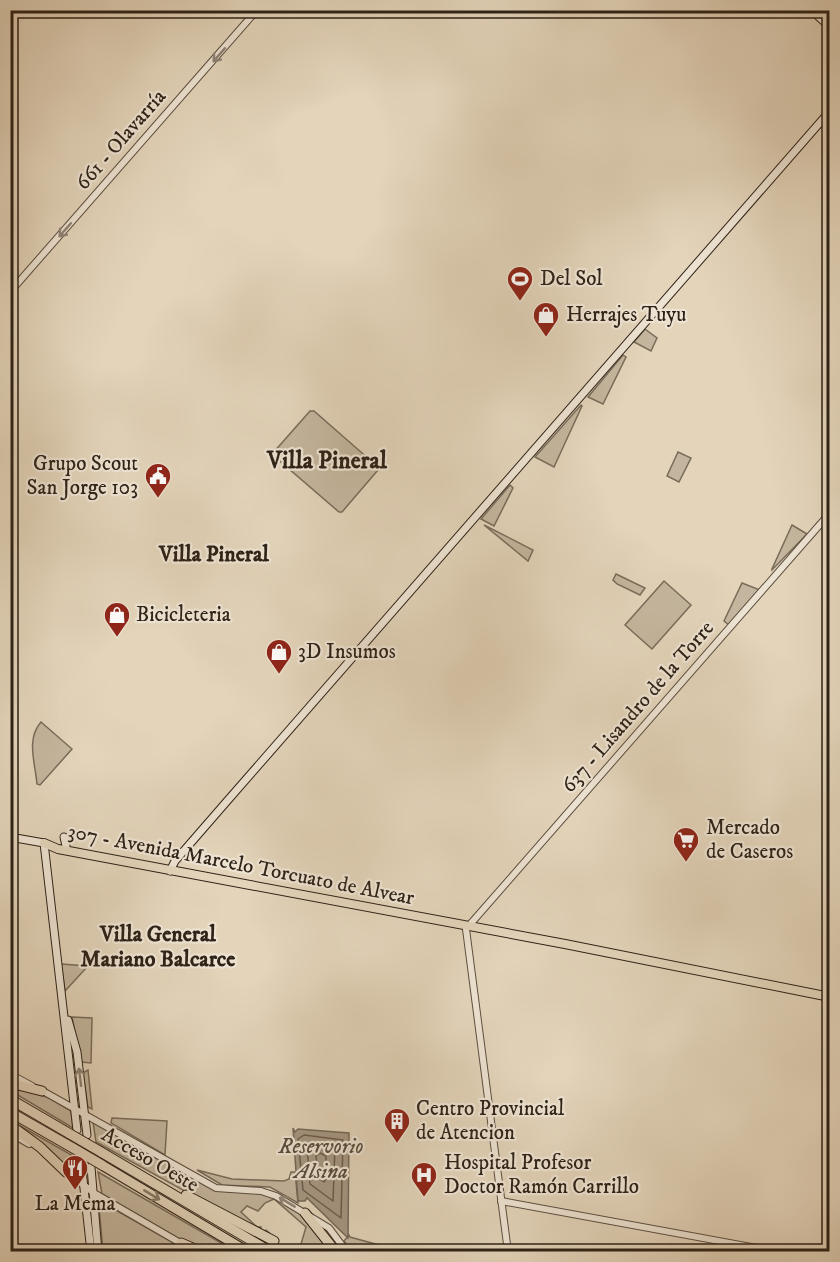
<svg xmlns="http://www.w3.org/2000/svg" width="840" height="1262" font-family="'IM FELL DW Pica',serif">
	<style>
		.green { fill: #c4b69e; stroke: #796c5a; stroke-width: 1.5 }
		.water { fill: #a59783; stroke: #756858; stroke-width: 1.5 }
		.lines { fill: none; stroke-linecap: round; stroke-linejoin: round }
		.shore { stroke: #6a5c4d; stroke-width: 1.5 }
		.tertiary-casing { stroke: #5b4e40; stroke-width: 8 }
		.secondary-casing { stroke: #2e2217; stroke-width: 9 }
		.primary-casing { stroke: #2e2217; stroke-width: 10 }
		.motorway-casing { stroke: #2e2217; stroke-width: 11 }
		.tertiary { stroke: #ede3d2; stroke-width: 6 }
		.secondary { stroke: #ede3d2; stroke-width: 7 }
		.primary { stroke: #e3d4ba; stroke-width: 8 }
		.motorway { stroke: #e3d4ba; stroke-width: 9 }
		.motorway-bridge-casing { stroke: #2e2217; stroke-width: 11; stroke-linecap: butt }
		.motorway-bridge { stroke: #e3d4ba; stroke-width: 9 }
		.oneway { stroke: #8e8274 }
		.oneway2 { stroke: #887b68 }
		.labels { text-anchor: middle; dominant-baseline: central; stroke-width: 4.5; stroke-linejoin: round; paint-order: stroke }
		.street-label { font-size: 21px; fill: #2e2217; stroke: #ede3d2 }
		.poi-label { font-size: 21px; fill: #2e2217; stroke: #ede3d2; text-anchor: start }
		.neighbourhood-label { font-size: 22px; font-weight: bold; fill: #2e2217; stroke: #ede3d2 }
		.water-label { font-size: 22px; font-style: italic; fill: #584b3d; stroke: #ede3d2 }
		.quarter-label { font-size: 24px; font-weight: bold; fill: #2e2217; stroke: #ede3d2 }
	</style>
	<rect width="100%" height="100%" fill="#e3d4ba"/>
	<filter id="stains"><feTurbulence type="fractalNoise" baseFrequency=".00333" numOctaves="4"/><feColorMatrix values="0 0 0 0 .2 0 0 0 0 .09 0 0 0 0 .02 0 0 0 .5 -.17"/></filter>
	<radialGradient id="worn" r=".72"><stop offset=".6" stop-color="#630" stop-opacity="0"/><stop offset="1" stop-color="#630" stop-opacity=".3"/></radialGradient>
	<g class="green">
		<path d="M 645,329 L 657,338 L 651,351 L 634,342 Z"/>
		<path d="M 623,355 L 626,357 L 603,404 L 588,397 Z"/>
		<path d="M 581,405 L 582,406 L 554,467 L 535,457 Z"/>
		<path d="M 310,411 L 314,411 L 378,467 L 378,470 L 342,512 L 339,512 L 274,456 L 273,453 Z"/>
		<path d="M 678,452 L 691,458 L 679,482 L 667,476 Z"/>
		<path d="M 510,485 L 513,488 L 494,526 L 481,519 Z"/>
		<path d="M 484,525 L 533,550 L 528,561 Z"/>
		<path d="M 792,525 L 807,534 L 772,570 L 772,569 Z"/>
		<path d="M 616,574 L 645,588 L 640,595 L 617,584 L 613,580 Z"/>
		<path d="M 664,581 L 691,605 L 652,649 L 625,625 Z"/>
		<path d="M 742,583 L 760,590 L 729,625 L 724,621 Z"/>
		<path d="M 41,722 L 72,749 L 40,785 L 37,784 C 35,762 26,739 41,722 Z"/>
		<path d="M 61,964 L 88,966 L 65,991 Z"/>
		<path d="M 72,1017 L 92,1018 L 91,1063 L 81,1062 Z"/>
		<path d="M 88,1070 L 92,1109 L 88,1107 L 83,1073 Z"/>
		<path d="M 11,1085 L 49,1098 L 71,1111 L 73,1128 L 11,1091 Z"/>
		<path d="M 112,1118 L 167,1121 L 165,1155 L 111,1123 Z"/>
		<path d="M 10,1120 L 75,1157 L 79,1172 L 75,1173 L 11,1124 Z"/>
		<path d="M 93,1122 L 122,1135 L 217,1191 L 260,1193 L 274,1198 L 303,1214 L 322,1236 L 322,1239 L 329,1246 L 330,1251 L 299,1251 L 306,1227 L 274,1199 L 265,1203 L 258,1211 L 247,1206 L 241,1212 L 257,1227 L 261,1227 L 260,1231 L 264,1232 L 266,1230 L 275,1238 L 275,1241 L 96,1142 Z"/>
		<path d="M 197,1170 L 232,1179 L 284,1181 L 289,1179 L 291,1172 L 295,1172 L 298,1203 L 270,1187 L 222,1185 Z"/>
		<path d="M 98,1172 L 235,1251 L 207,1251 L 183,1241 L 102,1194 Z"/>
		<path d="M 105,1204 L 188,1251 L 103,1251 L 99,1208 Z"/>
		<path d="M 349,1235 L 350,1237 L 401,1251 L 352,1251 L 344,1241 Z"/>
	</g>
	<path class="water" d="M 293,1128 L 295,1132 L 298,1129 L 349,1133 L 348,1238 L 307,1198 L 305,1201 L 298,1201 Z"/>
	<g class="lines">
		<g class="shore">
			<path d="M 304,1135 L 343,1140 L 341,1218 L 303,1190 L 298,1139 Z"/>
			<path d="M 310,1143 L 335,1147 L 333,1201 L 310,1184 L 307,1146 Z"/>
			<path d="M 320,1153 L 326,1156 L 326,1179 L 324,1182 L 318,1178 L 316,1156 Z"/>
		</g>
		<g class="tertiary-casing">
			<g id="tertiary">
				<path d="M 10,292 L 257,10"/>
				<path d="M 10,1074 L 32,1086"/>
				<path d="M 41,1090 L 216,1188 L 261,1191 L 276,1196 L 329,1228 L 347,1252"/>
				<path d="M 10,1133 L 29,1144"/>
				<path d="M 64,1170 L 94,1193 L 182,1244"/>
				<path d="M 501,1201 L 779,1252"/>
				<path d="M 508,1252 L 466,929 L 830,513"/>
			</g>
		</g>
		<g class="secondary-casing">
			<g id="secondary">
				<path d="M 811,10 L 830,27"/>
				<path d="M 10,837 L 44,843 L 77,1130"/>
				<path d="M 64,837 L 66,846"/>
				<path d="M 170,871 L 175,861 L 228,800 L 830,111"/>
				<path d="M 68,1020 L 77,1052 L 87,1135"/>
				<path d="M 81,1161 L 91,1252"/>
				<path d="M 91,1167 L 98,1252"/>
			</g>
		</g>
		<g class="primary-casing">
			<path id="primary" d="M 44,843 L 58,849 L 565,944 L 830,997"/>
		</g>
		<g class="motorway-casing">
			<g id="motorway">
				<path d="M 10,1083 L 42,1091"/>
				<path d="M 10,1099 L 70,1134"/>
				<path d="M 10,1112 L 73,1148"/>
				<path d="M 10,1125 L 40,1147 L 66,1172"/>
				<path d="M 101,1152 L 271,1252"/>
				<path d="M 102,1165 L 248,1252"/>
				<path d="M 186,1195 L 274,1241"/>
				<path d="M 305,1213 L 336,1252"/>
				<path d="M 181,1243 L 202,1252"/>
			</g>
		</g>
		<use href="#tertiary" class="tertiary"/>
		<use href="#secondary" class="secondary"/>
		<use href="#primary" class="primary"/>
		<use href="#motorway" class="motorway"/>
		<g class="motorway-bridge-casing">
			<g id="motorway-bridge">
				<path d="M 70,1134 L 101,1152"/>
				<path d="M 73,1148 L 102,1165"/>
			</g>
		</g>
		<use href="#motorway-bridge" class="motorway-bridge"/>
	</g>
	<defs><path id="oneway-shaft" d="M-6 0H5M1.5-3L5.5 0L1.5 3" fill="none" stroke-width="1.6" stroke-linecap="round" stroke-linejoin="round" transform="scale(1.5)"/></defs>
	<g class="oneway">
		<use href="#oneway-shaft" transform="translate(219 55) rotate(131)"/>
		<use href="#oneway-shaft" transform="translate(65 230) rotate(131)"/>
		<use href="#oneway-shaft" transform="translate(80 1077) rotate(-97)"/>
		<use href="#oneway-shaft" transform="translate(287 1202) rotate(-149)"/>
	</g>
	<use class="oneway2" href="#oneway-shaft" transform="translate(152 1195) rotate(31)"/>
	<defs>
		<g id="stadium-pin" transform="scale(1.35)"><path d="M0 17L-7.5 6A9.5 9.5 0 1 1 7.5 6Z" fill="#8f2418" stroke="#ede3d2"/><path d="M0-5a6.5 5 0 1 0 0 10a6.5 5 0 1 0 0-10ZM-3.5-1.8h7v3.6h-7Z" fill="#fff"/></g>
		<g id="shop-pin" transform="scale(1.35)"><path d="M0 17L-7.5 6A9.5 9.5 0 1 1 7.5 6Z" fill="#8f2418" stroke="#ede3d2"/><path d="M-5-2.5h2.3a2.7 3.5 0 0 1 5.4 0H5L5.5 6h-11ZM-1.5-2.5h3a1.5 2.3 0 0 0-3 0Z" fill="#fff"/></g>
		<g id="civic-pin" transform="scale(1.35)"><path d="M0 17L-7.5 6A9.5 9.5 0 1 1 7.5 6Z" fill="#8f2418" stroke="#ede3d2"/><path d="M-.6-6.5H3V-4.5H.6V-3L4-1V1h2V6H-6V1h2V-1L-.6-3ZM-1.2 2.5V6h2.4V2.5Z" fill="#fff"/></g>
		<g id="supermarket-pin" transform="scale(1.35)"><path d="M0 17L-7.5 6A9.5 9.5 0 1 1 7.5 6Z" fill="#8f2418" stroke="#ede3d2"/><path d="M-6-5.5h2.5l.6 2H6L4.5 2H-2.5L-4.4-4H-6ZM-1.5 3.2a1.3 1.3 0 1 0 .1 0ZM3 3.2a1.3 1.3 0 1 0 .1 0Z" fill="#fff"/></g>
		<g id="building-pin" transform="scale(1.35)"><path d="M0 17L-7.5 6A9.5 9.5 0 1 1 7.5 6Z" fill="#8f2418" stroke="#ede3d2"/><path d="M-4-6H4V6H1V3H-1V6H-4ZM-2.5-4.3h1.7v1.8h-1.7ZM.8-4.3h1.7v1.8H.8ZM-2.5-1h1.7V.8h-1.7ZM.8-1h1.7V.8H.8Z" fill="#fff"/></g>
		<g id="restaurant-pin" transform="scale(1.35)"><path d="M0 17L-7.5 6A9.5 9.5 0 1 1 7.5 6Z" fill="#8f2418" stroke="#ede3d2"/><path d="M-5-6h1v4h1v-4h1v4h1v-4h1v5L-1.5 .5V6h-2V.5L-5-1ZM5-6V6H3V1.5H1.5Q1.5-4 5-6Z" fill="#fff"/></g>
		<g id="hospital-pin" transform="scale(1.35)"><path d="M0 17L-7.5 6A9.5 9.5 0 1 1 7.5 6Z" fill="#8f2418" stroke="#ede3d2"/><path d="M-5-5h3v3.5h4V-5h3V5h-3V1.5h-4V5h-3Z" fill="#fff"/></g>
	</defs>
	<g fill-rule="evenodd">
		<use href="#stadium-pin" x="520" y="279"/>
		<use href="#shop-pin" x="546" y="315"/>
		<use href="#civic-pin" x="158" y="476"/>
		<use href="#shop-pin" x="117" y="615"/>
		<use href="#shop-pin" x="279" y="652"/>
		<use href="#supermarket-pin" x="686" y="840"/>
		<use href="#building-pin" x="397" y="1121"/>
		<use href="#restaurant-pin" x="75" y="1168"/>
		<use href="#hospital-pin" x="424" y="1175"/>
	</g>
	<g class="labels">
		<g class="street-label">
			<text transform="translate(121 140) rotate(-49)">661 - Olavarría</text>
			<text transform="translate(638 707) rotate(-49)">637 - Lisandro de la Torre</text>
			<text transform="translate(241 865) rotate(11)">307 - Avenida Marcelo Torcuato de Alvear</text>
			<text transform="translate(150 1160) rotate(30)">Acceso Oeste</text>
		</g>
		<g class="poi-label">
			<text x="540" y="279">Del Sol</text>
			<text x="566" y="315">Herrajes Tuyu</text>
			<text x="138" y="464" text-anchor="end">Grupo Scout<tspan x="138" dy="24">San Jorge 103</tspan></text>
			<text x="136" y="615">Bicicleteria</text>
			<text x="298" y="652">3D Insumos</text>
			<text x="706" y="828">Mercado<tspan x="706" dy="24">de Caseros</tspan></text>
			<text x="416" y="1109">Centro Provincial<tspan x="416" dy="24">de Atencion</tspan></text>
			<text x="444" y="1163">Hospital Profesor<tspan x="444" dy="24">Doctor Ramón Carrillo</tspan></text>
			<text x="75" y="1204" text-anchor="middle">La Mema</text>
		</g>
		<g class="neighbourhood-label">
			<text x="214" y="554">Villa Pineral</text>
			<text x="158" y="934">Villa General<tspan x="158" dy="25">Mariano Balcarce</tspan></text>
		</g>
		<g class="water-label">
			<text x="321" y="1146">Reservorio<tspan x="321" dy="25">Alsina</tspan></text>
		</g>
		<g class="quarter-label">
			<text x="327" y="461">Villa Pineral</text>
		</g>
	</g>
	<rect width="840" height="1262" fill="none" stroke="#e3d4ba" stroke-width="36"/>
	<rect x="12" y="12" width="816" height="1238" fill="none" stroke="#2e2217" stroke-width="3"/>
	<rect x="18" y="18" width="804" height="1226" fill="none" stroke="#2e2217" stroke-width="1.5"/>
	<rect width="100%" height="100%" filter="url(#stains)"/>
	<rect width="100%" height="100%" fill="url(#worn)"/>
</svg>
